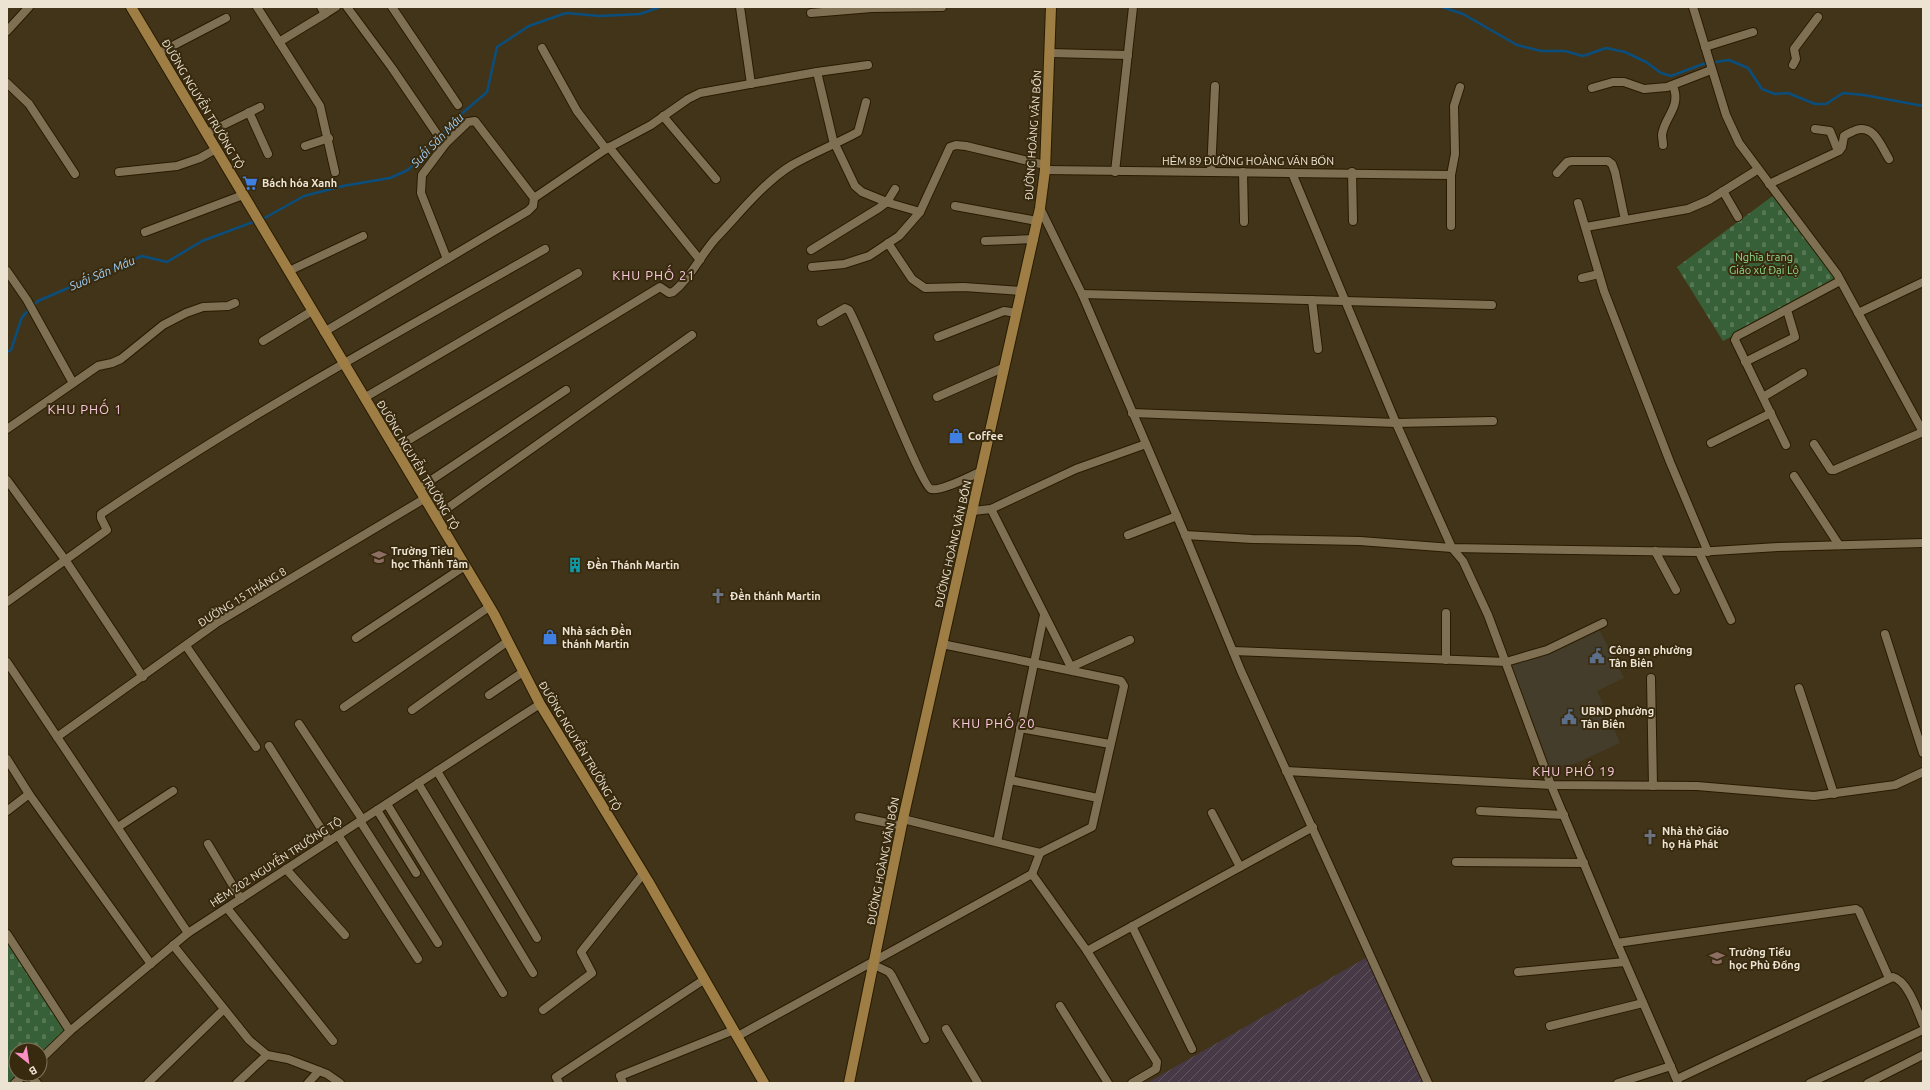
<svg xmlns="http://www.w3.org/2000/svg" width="1930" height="1090" font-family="Ubuntu,sans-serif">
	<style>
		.commercial { fill: #443d2c }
		.industrial { fill: url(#industrial-furrows) }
		.cemetery { fill: url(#cemetery-stones) }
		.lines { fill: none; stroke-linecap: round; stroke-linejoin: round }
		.stream { stroke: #0a4e7d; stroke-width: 2.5 }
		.minor-casing { stroke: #281b01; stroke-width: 10 }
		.secondary-casing { stroke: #281b01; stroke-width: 12 }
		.minor { stroke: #807053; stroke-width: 8 }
		.secondary { stroke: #9e7e44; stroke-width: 10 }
		.labels { text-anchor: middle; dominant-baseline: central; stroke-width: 4; stroke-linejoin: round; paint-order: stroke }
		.street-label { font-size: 11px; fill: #ece3d3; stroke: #382a0e }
		.poi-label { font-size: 11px; font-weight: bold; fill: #ece3d3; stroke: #382a0e; text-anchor: start }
		.park-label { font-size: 11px; fill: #8eda8e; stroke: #382a0e }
		.water-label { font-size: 12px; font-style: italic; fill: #a1d1fb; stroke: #382a0e }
		.quarter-label { font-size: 13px; letter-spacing: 1px; fill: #f8c8dc; stroke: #382a0e }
	</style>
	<defs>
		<pattern id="industrial-furrows" width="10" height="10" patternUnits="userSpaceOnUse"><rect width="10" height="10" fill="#473946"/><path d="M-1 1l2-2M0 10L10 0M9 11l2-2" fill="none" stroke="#625660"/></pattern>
		<pattern id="cemetery-stones" width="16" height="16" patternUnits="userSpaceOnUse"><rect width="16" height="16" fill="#386038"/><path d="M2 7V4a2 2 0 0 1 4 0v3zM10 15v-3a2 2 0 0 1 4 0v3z" fill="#557754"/></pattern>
	</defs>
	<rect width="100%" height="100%" fill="#423418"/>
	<path class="commercial" d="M 1599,629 L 1624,678 L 1597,691 L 1620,743 L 1574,764 L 1548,768 L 1510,664 Z"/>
	<path class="industrial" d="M 1369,956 L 1426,1083 L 1147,1083 Z"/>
	<g class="cemetery">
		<path d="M 1774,195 L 1837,280 L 1723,341 L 1677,267 Z"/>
		<path d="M 7,939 L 67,1031 L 40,1056 L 40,1050 L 16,1050 L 16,1074 L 21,1074 L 11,1083 L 7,1083 Z"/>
	</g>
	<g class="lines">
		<g class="stream">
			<path d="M 1442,7 L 1463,14 L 1517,45 L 1541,51 L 1565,51 L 1583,56 L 1606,48 L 1625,52 L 1646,62 L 1661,73 L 1671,76 L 1703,64 L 1729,60 L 1748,68 L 1762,89 L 1775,94 L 1788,93 L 1815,104 L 1826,104 L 1843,93 L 1864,95 L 1923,106"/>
			<path d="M 261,220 L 304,196 L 343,186 L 390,178 L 408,170 L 459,116 L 487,92 L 497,47 L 529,26 L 566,13 L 600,16 L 640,14 L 660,7"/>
			<path d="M 7,352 L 11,350 L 22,317 L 38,301 L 142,256 L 167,262 L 202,241 L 256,221"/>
		</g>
		<g class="minor-casing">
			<g id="minor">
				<path d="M 257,7 L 320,106 L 335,172"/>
				<path d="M 321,7 L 325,14 L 336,7"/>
				<path d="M 347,7 L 392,68 L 441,140 L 446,143 L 468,122 L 475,121 L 534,198"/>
				<path d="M 392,7 L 458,105"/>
				<path d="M 740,7 L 751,84"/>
				<path d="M 1693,7 L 1726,115 L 1739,143 L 1837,274 L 1923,432"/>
				<path d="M 811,13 L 872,8 L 942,7"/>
				<path d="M 7,31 L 29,7"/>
				<path d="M 279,42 L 325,14"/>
				<path d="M 1705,47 L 1753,32"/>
				<path d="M 542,48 L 577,111 L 606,149"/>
				<path d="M 159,53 L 226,18"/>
				<path d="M 1050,53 L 1128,55"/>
				<path d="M 1793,65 L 1796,59 L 1794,49 L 1818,17"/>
				<path d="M 817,72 L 833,140 L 855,186 L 862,192 L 889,203 L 920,212"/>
				<path d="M 7,83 L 29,104 L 75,174"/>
				<path d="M 1592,88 L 1613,82 L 1624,82 L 1644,89 L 1667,87 L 1711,70"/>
				<path d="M 249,112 L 268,154"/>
				<path d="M 663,116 L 716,179"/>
				<path d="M 1815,129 L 1830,131 L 1838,151"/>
				<path d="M 207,133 L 260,107"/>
				<path d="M 446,143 L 422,175 L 421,193 L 447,259"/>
				<path d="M 1663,145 C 1663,142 1662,138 1662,135 C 1664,117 1682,107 1673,86"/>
				<path d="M 305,146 L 329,138"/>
				<path d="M 609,147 L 700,260"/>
				<path d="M 1045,170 L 1451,175"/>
				<path d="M 119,172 L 177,166 L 200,158 L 216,149"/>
				<path d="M 1115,172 L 1133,7"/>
				<path d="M 1211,172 L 1215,86"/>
				<path d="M 1243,172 L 1244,222"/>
				<path d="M 1352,172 L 1353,221"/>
				<path d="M 1292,173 L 1396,423 L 1452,548 L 1463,561 L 1488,615 L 1551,785 L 1617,943 L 1678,1083"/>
				<path d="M 1557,173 L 1567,162 L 1572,161 L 1608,161 L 1612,164 L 1615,172 L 1625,220"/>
				<path d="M 1769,184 L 1839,151 L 1842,147 L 1844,136 C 1848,133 1852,132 1856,130 C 1874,124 1881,146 1889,159"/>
				<path d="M 1723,191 L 1738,217"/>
				<path d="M 1578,203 L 1604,291 L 1670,462 L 1708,552"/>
				<path d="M 955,206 L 1037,221"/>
				<path d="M 1040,208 L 1082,294 L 1185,535 L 1241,671 L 1428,1083"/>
				<path d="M 1451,226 L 1451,175 L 1455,154 L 1454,106 L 1460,87"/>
				<path d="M 1586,227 L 1688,209 L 1709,200 L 1757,170"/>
				<path d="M 145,232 L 243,195"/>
				<path d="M 985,241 L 1034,239"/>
				<path d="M 888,243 L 912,279 L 925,288 L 964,287 L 1022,291"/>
				<path d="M 811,250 L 879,208 L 887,202 L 895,189"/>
				<path d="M 812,267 L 844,264 L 869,256 L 899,236 L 920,212 L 950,147 L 956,145 L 966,146 L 1045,165"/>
				<path d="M 7,271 L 27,300 L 73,383"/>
				<path d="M 289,271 L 363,236"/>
				<path d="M 1582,278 L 1599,274"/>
				<path d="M 1082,294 L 1492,305"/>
				<path d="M 1312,300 L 1318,349"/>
				<path d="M 1858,313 L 1923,282"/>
				<path d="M 821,322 L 845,308 L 849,310 C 862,332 921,486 931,489 C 941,492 972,475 982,471"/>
				<path d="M 324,332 L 528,211 L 533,206 L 534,198 L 606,149 L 651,125 L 688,99 L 700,93 L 817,72 L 868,65"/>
				<path d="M 938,337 L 1004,311 L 1017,313"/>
				<path d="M 263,341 L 312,311"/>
				<path d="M 1745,362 L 1795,337 L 1787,310"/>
				<path d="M 937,397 L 1005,367"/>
				<path d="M 1763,397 L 1803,373"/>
				<path d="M 364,398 L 578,273"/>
				<path d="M 1132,413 L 1396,423 L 1493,421"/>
				<path d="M 7,429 L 98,366 L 112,363 L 121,359 L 163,325 L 186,313 L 203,307 L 228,306 L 235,303"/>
				<path d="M 1711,443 L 1771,413"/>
				<path d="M 1814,444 L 1831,470 L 1834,470 L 1923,432"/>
				<path d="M 1786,445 L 1735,340 L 1737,336 L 1743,333 L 1840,281"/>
				<path d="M 394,449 L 660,287 L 669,293 L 673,292 C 691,278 701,254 717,237 C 739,214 764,182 792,165 C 813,153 836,144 858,132 L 866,102"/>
				<path d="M 1794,476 L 1839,545"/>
				<path d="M 7,480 L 66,561 L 143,677"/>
				<path d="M 418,489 L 566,390"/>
				<path d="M 991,509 L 1073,671"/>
				<path d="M 973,511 L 991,509 L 1076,469 L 1146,444"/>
				<path d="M 435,517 L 692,335"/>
				<path d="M 1128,535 L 1177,516"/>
				<path d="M 1185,535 L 1252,539 L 1360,541 L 1452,548 L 1697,552 L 1778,547 L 1923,543"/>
				<path d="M 1655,551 L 1676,590"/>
				<path d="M 1699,552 L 1731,620"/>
				<path d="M 7,602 L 107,530 L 101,518 L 101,514 C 244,417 395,334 545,249"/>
				<path d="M 1446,613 L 1446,660"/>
				<path d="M 1885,634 L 1923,753"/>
				<path d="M 356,638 L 465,566"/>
				<path d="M 186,646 L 256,747"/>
				<path d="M 1233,651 L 1506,662 L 1547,650 L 1603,623"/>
				<path d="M 7,662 L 188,933"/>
				<path d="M 1071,667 L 1130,640"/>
				<path d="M 1651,678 L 1653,786"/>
				<path d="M 1799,688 L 1834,794"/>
				<path d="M 489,695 L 523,672"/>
				<path d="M 344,707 L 489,607"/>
				<path d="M 412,710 L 508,641"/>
				<path d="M 299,724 L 362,819"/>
				<path d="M 1020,728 L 1110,744"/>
				<path d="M 57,737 L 218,622 L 424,499"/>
				<path d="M 269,746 L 329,841"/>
				<path d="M 7,759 L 29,794 L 151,964"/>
				<path d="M 437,771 L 537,938"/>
				<path d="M 1286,771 L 1551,785 L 1697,786 L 1814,796 L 1895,785 L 1923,772"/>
				<path d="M 1010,780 L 1098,798"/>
				<path d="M 418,783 L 533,973"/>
				<path d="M 387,804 L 503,993"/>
				<path d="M 377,810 L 416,873"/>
				<path d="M 7,811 L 29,794"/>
				<path d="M 1480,811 L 1564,815"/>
				<path d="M 1212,813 L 1240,867"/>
				<path d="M 859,817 L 902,826"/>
				<path d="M 903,819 L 1040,853 L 1092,827 L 1124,686 L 1121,681 L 942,644"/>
				<path d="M 360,821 L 438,943"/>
				<path d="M 118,827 L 173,791"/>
				<path d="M 338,835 L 418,959"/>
				<path d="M 997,842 L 1044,615"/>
				<path d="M 208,844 L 241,899"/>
				<path d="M 1456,862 L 1584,863"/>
				<path d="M 286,869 L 345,935"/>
				<path d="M 1032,874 L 1087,951 L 1157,1062 L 1156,1069 L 1132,1083"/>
				<path d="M 227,908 L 333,1041"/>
				<path d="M 1132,926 L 1192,1049"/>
				<path d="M 7,934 L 70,1031"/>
				<path d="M 1617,943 L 1856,909 L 1859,911 L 1889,978"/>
				<path d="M 173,945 L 249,1040 L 267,1055 L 288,1059 L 327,1074 L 340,1083"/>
				<path d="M 1087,951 L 1313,827"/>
				<path d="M 874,965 L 889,972 L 892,976 L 925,1039"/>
				<path d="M 1518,972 L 1625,962"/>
				<path d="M 1060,1006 L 1108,1083"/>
				<path d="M 543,1010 L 592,973 L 581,952 L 643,874"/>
				<path d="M 1550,1026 L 1643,1003"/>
				<path d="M 946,1029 L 978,1083"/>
				<path d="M 738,1036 L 1032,874 L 1040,853"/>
				<path d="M 40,1060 L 70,1031 L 188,933 L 540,704"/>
				<path d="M 28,1074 L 37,1083"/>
				<path d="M 1677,1079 L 1893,977 C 1908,981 1917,1010 1923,1024"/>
				<path d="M 15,1083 L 25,1074"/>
				<path d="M 148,1083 L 224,1009"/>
				<path d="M 237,1083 L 267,1055"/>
				<path d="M 308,1083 L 319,1071"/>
				<path d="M 559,1083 L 556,1077 L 705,979"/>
				<path d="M 623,1083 L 620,1076 L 734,1030"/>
				<path d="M 1618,1083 L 1671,1066"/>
				<path d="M 1810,1083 L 1923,1030"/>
				<path d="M 1868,1083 L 1923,1055"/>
			</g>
		</g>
		<g class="secondary-casing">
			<g id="secondary">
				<path d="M 131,7 L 494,614 L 540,704 L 648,881 L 764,1083"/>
				<path d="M 849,1083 L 903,819 L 1040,208 L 1045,170 L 1051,7"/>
			</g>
		</g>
		<use href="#minor" class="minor"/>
		<use href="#secondary" class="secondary"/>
	</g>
	<defs>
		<g id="supermarket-bare" transform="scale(1.2)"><path d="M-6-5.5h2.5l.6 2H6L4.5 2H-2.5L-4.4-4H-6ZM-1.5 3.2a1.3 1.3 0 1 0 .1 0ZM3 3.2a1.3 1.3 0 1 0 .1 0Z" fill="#3f7fe0" stroke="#382a0e" stroke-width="2.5" paint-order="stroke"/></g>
		<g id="shop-bare" transform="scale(1.2)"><path d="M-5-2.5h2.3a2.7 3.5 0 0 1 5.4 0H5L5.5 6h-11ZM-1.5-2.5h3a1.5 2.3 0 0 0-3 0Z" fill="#3f7fe0" stroke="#382a0e" stroke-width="2.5" paint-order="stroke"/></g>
		<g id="school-bare" transform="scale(1.2)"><path d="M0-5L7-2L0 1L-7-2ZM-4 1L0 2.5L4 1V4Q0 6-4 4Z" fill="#8d6e63" stroke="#382a0e" stroke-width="2.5" paint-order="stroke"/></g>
		<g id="building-bare" transform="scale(1.2)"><path d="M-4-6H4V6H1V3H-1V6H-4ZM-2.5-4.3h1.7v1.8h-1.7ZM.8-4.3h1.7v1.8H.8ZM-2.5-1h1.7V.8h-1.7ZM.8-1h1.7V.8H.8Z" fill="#0f9aa8" stroke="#382a0e" stroke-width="2.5" paint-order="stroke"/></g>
		<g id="church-bare" transform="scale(1.2)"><path d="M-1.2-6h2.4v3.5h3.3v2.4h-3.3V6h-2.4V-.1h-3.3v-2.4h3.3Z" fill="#6b7280" stroke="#382a0e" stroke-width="2.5" paint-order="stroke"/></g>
		<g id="civic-bare" transform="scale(1.2)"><path d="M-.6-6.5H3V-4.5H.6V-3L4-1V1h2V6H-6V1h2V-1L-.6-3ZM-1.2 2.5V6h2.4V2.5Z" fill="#5c6f8a" stroke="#382a0e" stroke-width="2.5" paint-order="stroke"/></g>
	</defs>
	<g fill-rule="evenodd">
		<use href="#supermarket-bare" x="250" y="183"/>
		<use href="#shop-bare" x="956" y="436"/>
		<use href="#school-bare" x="379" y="557"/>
		<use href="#building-bare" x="575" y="565"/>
		<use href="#church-bare" x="718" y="596"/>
		<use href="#shop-bare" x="550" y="637"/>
		<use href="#civic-bare" x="1597" y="656"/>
		<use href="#civic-bare" x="1569" y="717"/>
		<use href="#church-bare" x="1650" y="837"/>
		<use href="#school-bare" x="1717" y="958"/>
	</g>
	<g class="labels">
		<g class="street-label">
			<text transform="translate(203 104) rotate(59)">ĐƯỜNG NGUYỄN TRƯỜNG TỘ</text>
			<text transform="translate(1033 135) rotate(-86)">ĐƯỜNG HOÀNG VĂN BỔN</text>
			<text x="1248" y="161">HẺM 89 ĐƯỜNG HOÀNG VĂN BỔN</text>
			<text transform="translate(418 465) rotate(59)">ĐƯỜNG NGUYỄN TRƯỜNG TỘ</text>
			<text transform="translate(953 544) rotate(-77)">ĐƯỜNG HOÀNG VĂN BỔN</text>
			<text transform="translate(242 597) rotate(-32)">ĐƯỜNG 15 THÁNG 8</text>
			<text transform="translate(580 746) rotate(59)">ĐƯỜNG NGUYỄN TRƯỜNG TỘ</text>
			<text transform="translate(883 861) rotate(-79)">ĐƯỜNG HOÀNG VĂN BỔN</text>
			<text transform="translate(276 862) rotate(-33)">HẺM 202 NGUYỄN TRƯỜNG TỘ</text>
		</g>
		<g class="poi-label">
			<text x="262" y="183">Bách hóa Xanh</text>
			<text x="968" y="436">Coffee</text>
			<text x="391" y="551">Trường Tiểu<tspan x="391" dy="13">học Thánh Tâm</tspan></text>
			<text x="587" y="565">Đền Thánh Martin</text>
			<text x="730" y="596">Đền thánh Martin</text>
			<text x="562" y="631">Nhà sách Đền<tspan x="562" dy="13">thánh Martin</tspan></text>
			<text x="1609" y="650">Công an phường<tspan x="1609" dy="13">Tân Biên</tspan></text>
			<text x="1581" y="711">UBND phường<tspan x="1581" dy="13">Tân Biên</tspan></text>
			<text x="1662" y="831">Nhà thờ Giáo<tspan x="1662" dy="13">họ Hà Phát</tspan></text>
			<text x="1729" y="952">Trường Tiểu<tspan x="1729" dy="13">học Phù Đổng</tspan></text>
		</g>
		<g class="park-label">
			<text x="1764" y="257">Nghĩa trang<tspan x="1764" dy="13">Giáo xứ Đại Lộ</tspan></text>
		</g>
		<g class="water-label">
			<text transform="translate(437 140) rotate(-46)">Suối Săn Máu</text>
			<text transform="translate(102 273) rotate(-23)">Suối Săn Máu</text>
		</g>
		<g class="quarter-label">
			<text x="654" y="275">KHU PHỐ 21</text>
			<text x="85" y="409">KHU PHỐ 1</text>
			<text x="994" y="723">KHU PHỐ 20</text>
			<text x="1574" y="771">KHU PHỐ 19</text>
		</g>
	</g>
	<rect width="1930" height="1090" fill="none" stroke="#ece3d3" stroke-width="16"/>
	<g transform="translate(28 1062) rotate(150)"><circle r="19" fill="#382a0e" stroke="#80745d"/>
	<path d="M0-3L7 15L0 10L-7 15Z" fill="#fc8fc3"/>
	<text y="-6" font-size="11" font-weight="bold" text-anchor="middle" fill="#ece3d3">B</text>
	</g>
</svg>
